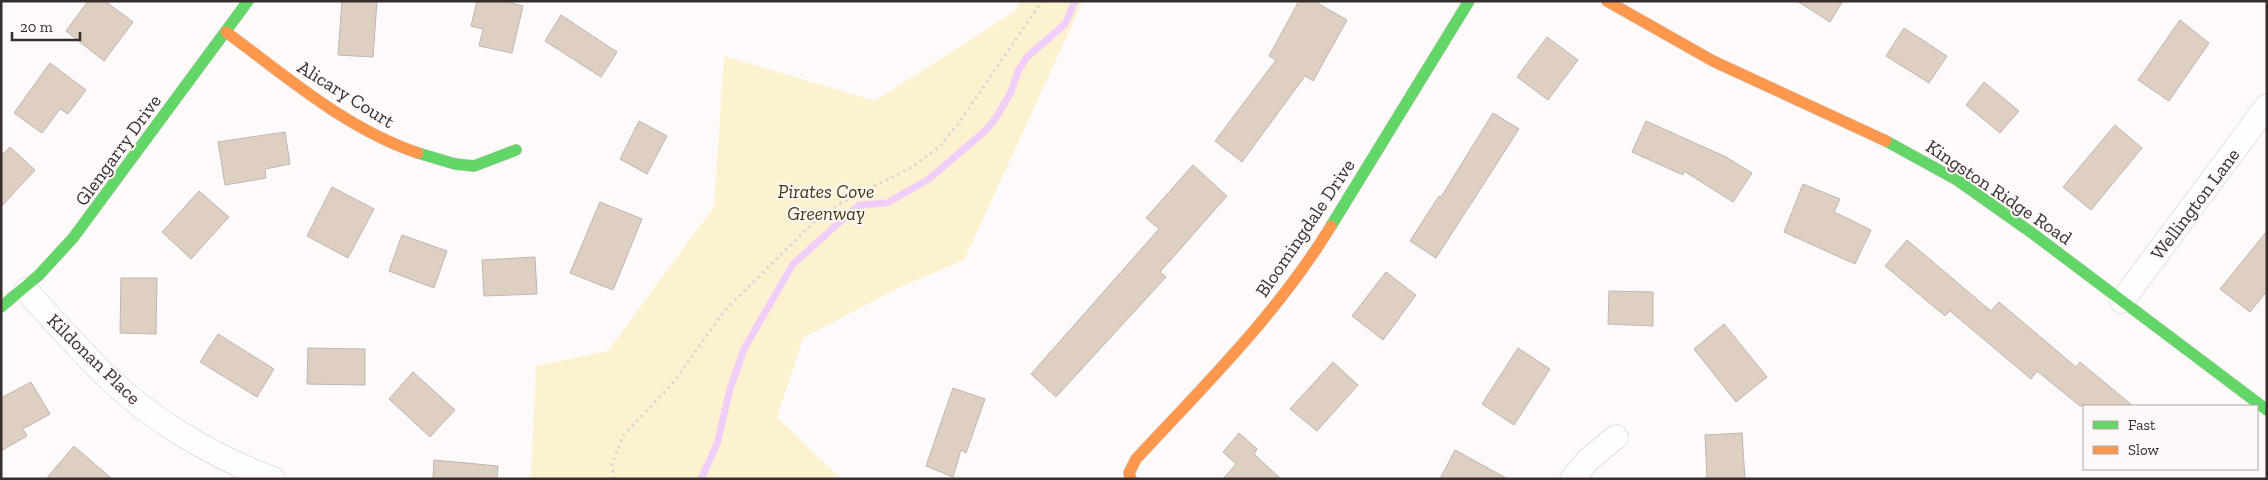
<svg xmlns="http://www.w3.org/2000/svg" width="2268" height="480" font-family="'Zilla Slab',serif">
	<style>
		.green { fill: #fcf2d0 }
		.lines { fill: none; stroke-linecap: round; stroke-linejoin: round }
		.stream { stroke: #f1cdf9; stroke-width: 7 }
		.building { fill: #dfcfc1; stroke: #bcb7b4 }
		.street-casing { stroke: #cec8c7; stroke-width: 25 }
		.fast-casing { stroke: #cec8c7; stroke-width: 12 }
		.slow-casing { stroke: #cec8c7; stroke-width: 12 }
		.path { stroke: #dad9d8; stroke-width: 3; stroke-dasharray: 2.5 4; stroke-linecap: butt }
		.street { stroke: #fffefe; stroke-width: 24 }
		.fast { stroke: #63d668; stroke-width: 11 }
		.slow { stroke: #ff974d; stroke-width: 11 }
		.labels { text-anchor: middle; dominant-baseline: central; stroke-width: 4; stroke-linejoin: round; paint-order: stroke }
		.street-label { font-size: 19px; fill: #372d2c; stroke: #fef9f8 }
		.park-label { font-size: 19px; font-style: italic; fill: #44390d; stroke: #fef9f8 }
	</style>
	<rect width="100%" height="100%" fill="#fdfaf9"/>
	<path class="green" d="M 1019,1 L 1083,1 L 964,260 L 898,288 L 803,338 L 777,417 L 841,479 L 531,479 L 536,366 L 608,351 L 714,207 L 724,56 L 875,101 L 1017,10 Z"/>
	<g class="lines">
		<path class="stream" d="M 701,479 L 717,444 L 730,389 L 744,349 L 793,264 L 859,205 L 887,203 L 929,179 L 986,130 L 995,119 L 1010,94 L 1019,69 L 1027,57 L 1065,24 L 1075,1"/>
	</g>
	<g class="building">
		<path d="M 88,1 L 105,1 L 133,22 L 104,61 L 66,31 Z"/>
		<path d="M 342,1 L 377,1 L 373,57 L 338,55 Z"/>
		<path d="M 477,1 L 504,1 L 523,6 L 512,53 L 479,46 L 483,29 L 471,26 Z"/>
		<path d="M 1299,1 L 1314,1 L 1347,20 L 1313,81 L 1305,76 L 1242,162 L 1215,141 L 1276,60 L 1269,56 Z"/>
		<path d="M 1797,1 L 1843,1 L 1830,22 Z"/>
		<path d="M 561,15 L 617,52 L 601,77 L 545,41 Z"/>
		<path d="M 2180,20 L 2209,43 L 2169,101 L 2138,80 Z"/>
		<path d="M 1904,28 L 1947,56 L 1929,83 L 1886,56 Z"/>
		<path d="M 1547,37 L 1578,60 L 1548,100 L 1517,77 Z"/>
		<path d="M 50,63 L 86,90 L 68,114 L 60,109 L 42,133 L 14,113 Z"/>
		<path d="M 1984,82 L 2019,111 L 2000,133 L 1966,105 Z"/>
		<path d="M 1493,113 L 1519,129 L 1436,258 L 1410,241 L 1439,196 L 1441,197 Z"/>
		<path d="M 639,121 L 667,136 L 647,174 L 620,159 Z"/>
		<path d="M 1646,121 L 1726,157 L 1752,173 L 1733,202 L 1684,171 L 1683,175 L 1632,152 Z"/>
		<path d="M 2115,125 L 2142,148 L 2091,210 L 2063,187 Z"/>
		<path d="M 285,132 L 290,164 L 265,169 L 266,178 L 225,185 L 218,142 Z"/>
		<path d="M 10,147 L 35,170 L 1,207 L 1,156 Z"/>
		<path d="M 1193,165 L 1227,196 L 1160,272 L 1166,277 L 1056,397 L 1031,374 L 1159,229 L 1146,218 Z"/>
		<path d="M 1803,184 L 1840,199 L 1834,212 L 1871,230 L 1855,264 L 1784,232 Z"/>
		<path d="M 332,187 L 374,209 L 348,258 L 307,236 Z"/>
		<path d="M 199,191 L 229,217 L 191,259 L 162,232 Z"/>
		<path d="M 600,202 L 642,219 L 613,290 L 570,273 Z"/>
		<path d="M 2267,231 L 2267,291 L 2250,312 L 2220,289 Z"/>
		<path d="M 402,235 L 447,251 L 434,288 L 389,271 Z"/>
		<path d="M 1907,240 L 1991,311 L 1999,302 L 2076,367 L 2080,362 L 2133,406 L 2080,406 L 2037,371 L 2031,379 L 1950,311 L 1945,316 L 1885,266 Z"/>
		<path d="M 535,257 L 537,294 L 484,296 L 482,260 Z"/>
		<path d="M 1386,272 L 1416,295 L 1383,340 L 1352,316 Z"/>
		<path d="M 121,278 L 157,278 L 156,334 L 120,333 Z"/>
		<path d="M 1609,291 L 1653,292 L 1653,326 L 1608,324 Z"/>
		<path d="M 1724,324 L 1767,377 L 1736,402 L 1694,349 Z"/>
		<path d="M 218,334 L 274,369 L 257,397 L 200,362 Z"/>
		<path d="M 308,348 L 365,349 L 365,385 L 307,384 Z"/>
		<path d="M 1518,348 L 1550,369 L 1514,425 L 1482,404 Z"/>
		<path d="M 1333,362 L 1358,385 L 1317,431 L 1290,409 Z"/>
		<path d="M 413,372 L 455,410 L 430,437 L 389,399 Z"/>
		<path d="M 31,382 L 50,414 L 23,429 L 27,436 L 1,451 L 1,398 Z"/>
		<path d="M 953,388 L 985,399 L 966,453 L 961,450 L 953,477 L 926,466 Z"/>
		<path d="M 1239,433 L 1257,449 L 1254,454 L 1281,479 L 1223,479 L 1236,464 L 1223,452 Z"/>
		<path d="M 1742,433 L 1745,479 L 1707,479 L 1705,435 Z"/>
		<path d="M 74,446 L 112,479 L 46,479 Z"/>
		<path d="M 1455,450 L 1508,479 L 1440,479 Z"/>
		<path d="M 434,460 L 498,466 L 497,479 L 433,479 Z"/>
	</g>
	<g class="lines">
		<g class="street-casing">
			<g id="street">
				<path d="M 26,290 C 51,318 77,347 104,374 C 151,420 212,456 273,479"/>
				<path d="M 2122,301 L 2267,106"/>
				<path d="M 1572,479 L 1588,460 L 1616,437"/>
			</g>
		</g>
		<g class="fast-casing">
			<g id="fast">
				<path d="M 1886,141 L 1957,180 L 2032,233 L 2267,410"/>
				<path d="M 418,153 L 455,164 L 474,166 L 516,150"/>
				<path d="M 1331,226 L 1469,1"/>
				<path d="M 1,307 L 39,275 L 73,238 L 248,1"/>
			</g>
		</g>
		<g class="slow-casing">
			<g id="slow">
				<path d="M 1607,1 L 1713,61 L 1886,141"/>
				<path d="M 226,32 C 286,76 346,129 418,153"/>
				<path d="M 1131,479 L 1129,473 L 1136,459 C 1205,385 1278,313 1331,226"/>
			</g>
		</g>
		<path class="path" d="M 614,479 L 612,464 L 623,436 L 673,383 L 725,310 L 812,224 L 839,204 L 912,167 L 939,147 L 958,124 L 1042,1"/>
		<use href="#street" class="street"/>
		<use href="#fast" class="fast"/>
		<use href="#slow" class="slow"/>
	</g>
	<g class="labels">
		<g class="street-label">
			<text transform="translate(346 94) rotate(32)">Alicary Court</text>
			<text transform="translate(118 150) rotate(-54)">Glengarry Drive</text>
			<text transform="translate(1999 192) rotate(34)">Kingston Ridge Road</text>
			<text transform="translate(2195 204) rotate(-53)">Wellington Lane</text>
			<text transform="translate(1305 228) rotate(-56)">Bloomingdale Drive</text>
			<text transform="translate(94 359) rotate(44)">Kildonan Place</text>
		</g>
		<g class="park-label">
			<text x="826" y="191">Pirates Cove<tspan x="826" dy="22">Greenway</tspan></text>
		</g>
	</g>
	<rect width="2268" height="480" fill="none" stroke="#372d2c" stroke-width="5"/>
	<rect x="2083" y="405" width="175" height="65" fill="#fef9f8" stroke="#aea7a6"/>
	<rect x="2093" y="421" width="25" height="8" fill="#63d668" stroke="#aea7a6"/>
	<text x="2128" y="430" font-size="15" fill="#372d2c">Fast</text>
	<rect x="2093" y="446" width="25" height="8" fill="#ff974d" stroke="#aea7a6"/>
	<text x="2128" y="455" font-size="15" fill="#372d2c">Slow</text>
	<path d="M12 32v8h68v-8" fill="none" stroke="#372d2c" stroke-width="2.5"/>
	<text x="20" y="32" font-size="15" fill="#372d2c" stroke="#fef9f8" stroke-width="4" paint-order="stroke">20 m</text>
</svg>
